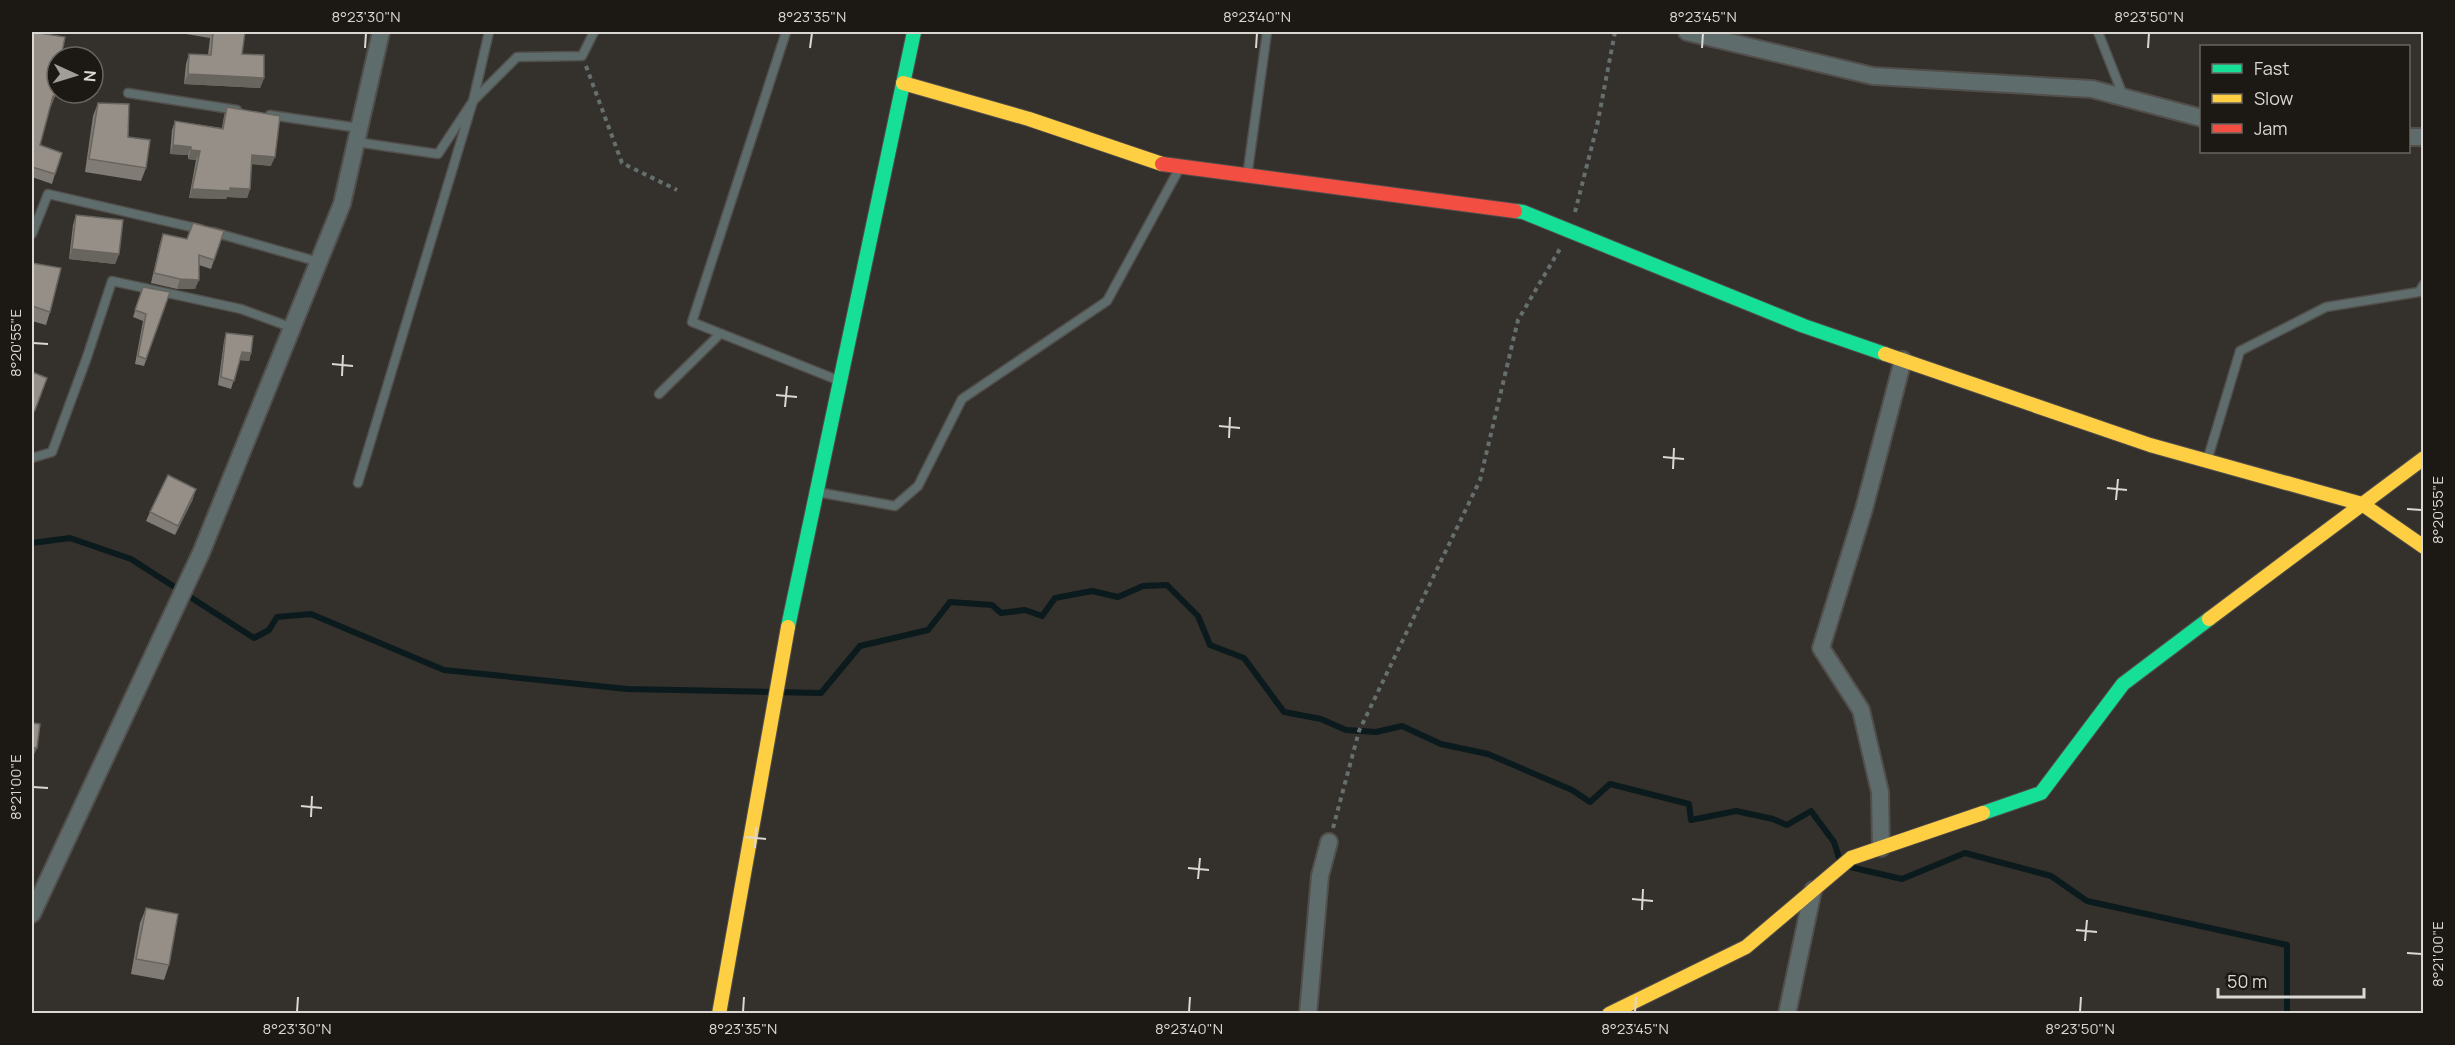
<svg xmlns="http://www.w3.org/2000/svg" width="2455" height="1045" font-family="Manrope,sans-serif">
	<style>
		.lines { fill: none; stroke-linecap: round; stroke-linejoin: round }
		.stream { stroke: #0b1a1c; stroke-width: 6 }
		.lane-casing { stroke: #514e4b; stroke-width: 11 }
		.street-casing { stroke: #514e4b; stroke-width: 20 }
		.fast-casing { stroke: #514e4b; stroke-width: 16 }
		.slow-casing { stroke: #514e4b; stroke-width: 16 }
		.jam-casing { stroke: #514e4b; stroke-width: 16 }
		.path { stroke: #676f6e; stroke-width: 4; stroke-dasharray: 4.5 4.5; stroke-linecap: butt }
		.lane { stroke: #5e6c6c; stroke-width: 8 }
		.street { stroke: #5e6c6c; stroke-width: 16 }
		.fast { stroke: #16e098; stroke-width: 14 }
		.slow { stroke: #ffcf43; stroke-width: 14 }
		.jam { stroke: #f24e42; stroke-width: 14 }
		.wall { fill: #807b74 }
		.shaded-wall { fill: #68645e }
		.building { fill: #958f87; stroke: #68645e; stroke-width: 1.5 }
		.ticks { fill: none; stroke: #dbd7d2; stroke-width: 2 }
		.neatline { fill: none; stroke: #dbd7d2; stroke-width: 2 }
		.ticks-label { font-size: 15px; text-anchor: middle; fill: #dbd7d2 }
	</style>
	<rect width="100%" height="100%" fill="#34302c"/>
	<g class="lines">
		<g class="stream">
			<path d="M 32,543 L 70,538 L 131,559 L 254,638 L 269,630 L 277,617 L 311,614 L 444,670 L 627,689 L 821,693 L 860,646 L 928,630 L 950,602 L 992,605 L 1001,613 L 1025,610 L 1042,616 L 1055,598 L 1092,591 L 1118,597 L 1143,586 L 1167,585 L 1198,616 L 1210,645 L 1244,658 L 1284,712 L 1321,719 L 1346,730 L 1376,732 L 1402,726 L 1441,744 L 1488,754 L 1572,790 L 1590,802 L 1610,784 L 1689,804 L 1691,820 L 1736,811 L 1773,819 L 1787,825 L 1811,811 L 1834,842 L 1840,861"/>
			<path d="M 1850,867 L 1902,879 L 1965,853 L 2051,876 L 2087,901 L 2287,945 L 2287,1014"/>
		</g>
		<g class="lane-casing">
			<g id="lane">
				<path d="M 786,32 L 692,322 L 840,381"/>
				<path d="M 2098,32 L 2124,98"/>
				<path d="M 128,93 L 237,110"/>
				<path d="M 270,115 L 359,128"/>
				<path d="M 356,142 L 438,154 L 473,101 L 517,57 L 582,56 L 594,32"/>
				<path d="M 1247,177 L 1267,32"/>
				<path d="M 213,232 L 319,262"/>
				<path d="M 32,234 L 48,194 L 200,229"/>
				<path d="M 659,394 L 720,334"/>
				<path d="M 32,458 L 52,452 L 87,357 L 112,281 L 241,309 L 293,328"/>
				<path d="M 2207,461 L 2240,351 L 2326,307 L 2419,292 L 2424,284"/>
				<path d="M 358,483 L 473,101 L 489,32"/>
				<path d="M 817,492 L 895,506 L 918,486 L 962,399 L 1107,301 L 1178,171"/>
			</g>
		</g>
		<g class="street-casing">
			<g id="street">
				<path d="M 1687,32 L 1873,76 L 2092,89 L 2202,118"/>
				<path d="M 2408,137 L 2424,137"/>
				<path d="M 1881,848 L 1880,792 L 1861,710 L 1821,648 L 1864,509 L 1903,360"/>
				<path d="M 32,914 L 201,553 L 342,204 L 381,32"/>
				<path d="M 1308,1014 L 1320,876 L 1329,842"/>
				<path d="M 1787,1014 L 1813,890"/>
			</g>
		</g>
		<g class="fast-casing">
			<g id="fast">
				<path d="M 1515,211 L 1523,212 L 1804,326 L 1885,354"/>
				<path d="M 788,627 L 914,32"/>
				<path d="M 1983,813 L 2041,793 L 2123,684 L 2209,619"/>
			</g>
		</g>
		<g class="slow-casing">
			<g id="slow">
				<path d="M 903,83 L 1029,119 L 1162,164"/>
				<path d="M 1885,354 L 2150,445 L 2362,504 L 2424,547"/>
				<path d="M 2209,619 L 2424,458"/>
				<path d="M 719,1014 L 788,627"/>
				<path d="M 1609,1014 L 1746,947 L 1851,858 L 1983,813"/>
			</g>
		</g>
		<g class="jam-casing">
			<path id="jam" d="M 1162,164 L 1515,211"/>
		</g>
		<g class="path">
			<path d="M 586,66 L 622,163 L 677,190"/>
			<path d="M 1575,212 L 1597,126 L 1615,32"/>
			<path d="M 1333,828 L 1359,731 L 1480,480 L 1518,320 L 1561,247"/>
		</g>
		<use href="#lane" class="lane"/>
		<use href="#street" class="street"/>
		<use href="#fast" class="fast"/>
		<use href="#slow" class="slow"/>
		<use href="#jam" class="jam"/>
	</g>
	<g class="wall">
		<path d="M 32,32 L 55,96 L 51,106 L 50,106 L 40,145 L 55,174 L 52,184 L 32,177 Z"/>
		<path d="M 174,32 L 245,32 L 242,54 L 264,78 L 260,88 L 184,84 L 186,64 L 189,54 L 208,55 L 210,38 Z"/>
		<path d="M 98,103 L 146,168 L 141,181 L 85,172 L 93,116 Z"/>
		<path d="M 227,107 L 271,166 L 251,164 L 250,189 L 247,198 L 227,197 L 226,199 L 189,198 L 196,160 L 188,159 L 188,155 L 170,154 L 172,130 L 175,121 L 222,128 L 224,116 Z"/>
		<path d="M 76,215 L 119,254 L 115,264 L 69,259 L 73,225 Z"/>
		<path d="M 224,231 L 211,269 L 199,265 L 195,289 L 177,289 L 151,283 L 160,243 L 163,234 L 187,239 Z"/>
		<path d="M 32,263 L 50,312 L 46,325 L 32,321 Z"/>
		<path d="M 143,287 L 170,292 L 144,366 L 135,364 L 143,321 L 133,317 Z"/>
		<path d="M 226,333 L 251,353 L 249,361 L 240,360 L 231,389 L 218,385 L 224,341 Z"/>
		<path d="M 32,374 L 47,378 L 32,418 Z"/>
		<path d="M 193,499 L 175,535 L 146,521 L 150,512 Z"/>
		<path d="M 146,908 L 169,965 L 164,980 L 131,974 L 140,923 Z"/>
	</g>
	<g class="shaded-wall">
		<path d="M 188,74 L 264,78 L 260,88 L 184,84 Z"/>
		<path d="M 53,96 L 55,96 L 51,106 L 49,106 Z"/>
		<path d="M 173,145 L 191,147 L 188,155 L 170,154 Z"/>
		<path d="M 191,150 L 200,151 L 196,160 L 188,159 Z"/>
		<path d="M 252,155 L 275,157 L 271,166 L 249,163 Z"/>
		<path d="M 230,188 L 250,189 L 247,198 L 227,197 L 226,199 L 189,198 L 192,189 Z"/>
		<path d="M 72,249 L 119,254 L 115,264 L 69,259 Z"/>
		<path d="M 180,279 L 199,280 L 195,289 L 177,289 Z"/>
		<path d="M 242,352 L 251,353 L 249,361 L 240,360 Z"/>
		<path d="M 196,489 L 193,499 L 175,535 L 178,526 Z"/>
		<path d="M 32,747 L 37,748 L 33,757 L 32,757 Z"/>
	</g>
	<g class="building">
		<path d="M 32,32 L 65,37 L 61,57 L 57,57 L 57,84 L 55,96 L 53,96 L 40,145 L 62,153 L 55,174 L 32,167 Z"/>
		<path d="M 213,32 L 245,32 L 242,54 L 264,55 L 264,78 L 188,74 L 189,54 L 211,55 Z"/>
		<path d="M 98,103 L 129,104 L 128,137 L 150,140 L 146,168 L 89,159 Z"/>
		<path d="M 227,107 L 280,116 L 275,157 L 252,155 L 250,189 L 230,188 L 230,191 L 192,189 L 200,151 L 191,150 L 191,147 L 173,145 L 175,121 L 223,129 Z"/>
		<path d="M 76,215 L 123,220 L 119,254 L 72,249 Z"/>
		<path d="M 193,223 L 224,231 L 214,260 L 199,255 L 199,280 L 180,279 L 154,273 L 163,234 L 187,239 Z"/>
		<path d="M 32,263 L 61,268 L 50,312 L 32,306 Z"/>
		<path d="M 143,287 L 170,292 L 146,359 L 138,356 L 146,314 L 135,310 Z"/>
		<path d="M 226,333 L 253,336 L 251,353 L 242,352 L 234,381 L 221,377 Z"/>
		<path d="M 32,372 L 47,378 L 35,410 L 32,409 Z"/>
		<path d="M 168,475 L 196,489 L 178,526 L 150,512 Z"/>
		<path d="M 32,723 L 40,724 L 37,748 L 32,747 Z"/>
		<path d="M 146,908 L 178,914 L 169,965 L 136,959 Z"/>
	</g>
	<path class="ticks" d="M 365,48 L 366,33M 810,48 L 812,33M 1256,48 L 1257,33M 1702,48 L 1703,33M 2148,48 L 2149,33M 33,343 L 48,344M 332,364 L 353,366M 342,376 L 343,355M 776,395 L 797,397M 785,407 L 787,386M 1219,426 L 1240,428M 1229,438 L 1230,417M 1663,457 L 1684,459M 1673,469 L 1674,448M 2107,488 L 2127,490M 2116,500 L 2118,479M 2407,509 L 2422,510M 33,787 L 48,788M 301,806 L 322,808M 311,817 L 312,796M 745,837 L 766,839M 755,848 L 756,827M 1188,868 L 1209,870M 1198,879 L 1200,858M 1632,899 L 1653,901M 1642,910 L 1643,889M 2076,930 L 2097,932M 2085,941 L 2087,920M 2407,953 L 2422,954M 297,1012 L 298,997M 743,1012 L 744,997M 1189,1012 L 1190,997M 1635,1012 L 1636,997M 2080,1012 L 2081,997"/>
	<rect width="2455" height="1045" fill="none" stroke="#1c1915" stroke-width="66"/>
	<rect x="2200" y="45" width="210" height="108" fill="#1c1915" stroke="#686561" stroke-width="1.5"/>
	<rect x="2212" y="64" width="30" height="9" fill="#16e098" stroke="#686561" stroke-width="1.5"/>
	<text x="2254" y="75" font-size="18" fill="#dbd7d2">Fast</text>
	<rect x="2212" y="94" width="30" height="9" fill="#ffcf43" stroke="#686561" stroke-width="1.5"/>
	<text x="2254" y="105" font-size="18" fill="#dbd7d2">Slow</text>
	<rect x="2212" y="124" width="30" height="9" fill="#f24e42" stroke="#686561" stroke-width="1.5"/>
	<text x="2254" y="135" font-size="18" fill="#dbd7d2">Jam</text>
	<g transform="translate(75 75) rotate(94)"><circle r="28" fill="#1c1915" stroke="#686561" stroke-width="1.5"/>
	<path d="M0-4.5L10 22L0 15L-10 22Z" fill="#a19d98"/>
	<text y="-9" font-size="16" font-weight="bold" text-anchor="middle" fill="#dbd7d2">N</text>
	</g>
	<path d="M2218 988v9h146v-9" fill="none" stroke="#dbd7d2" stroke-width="3"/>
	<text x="2227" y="988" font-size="18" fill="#dbd7d2" stroke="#1c1915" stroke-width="4.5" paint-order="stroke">50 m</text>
	<rect x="33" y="33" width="2389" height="979" class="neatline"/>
	<g class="ticks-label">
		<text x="366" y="22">8°23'30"N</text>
		<text x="812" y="22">8°23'35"N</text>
		<text x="1257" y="22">8°23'40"N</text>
		<text x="1703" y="22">8°23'45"N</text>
		<text x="2149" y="22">8°23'50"N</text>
		<text transform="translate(16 343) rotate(-90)" y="5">8°20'55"E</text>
		<text transform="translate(2438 510) rotate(-90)" y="5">8°20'55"E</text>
		<text transform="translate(16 787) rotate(-90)" y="5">8°21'00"E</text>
		<text transform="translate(2438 954) rotate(-90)" y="5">8°21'00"E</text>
		<text x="297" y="1034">8°23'30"N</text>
		<text x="743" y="1034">8°23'35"N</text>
		<text x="1189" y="1034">8°23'40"N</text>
		<text x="1635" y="1034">8°23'45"N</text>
		<text x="2080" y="1034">8°23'50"N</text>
	</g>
</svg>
